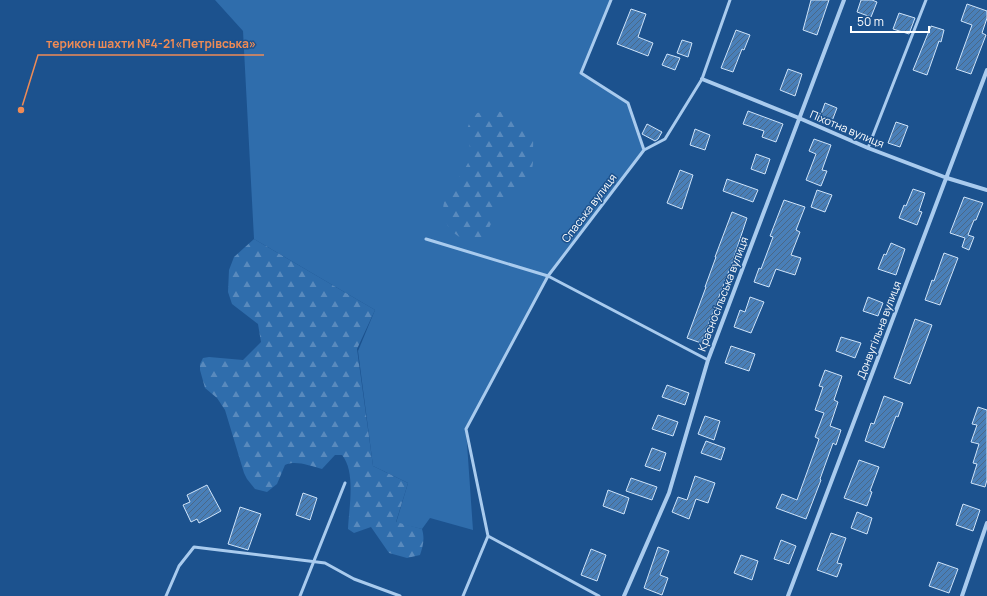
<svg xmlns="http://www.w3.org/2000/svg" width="987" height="596" font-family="Manrope,sans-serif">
	<defs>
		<pattern id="forest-firs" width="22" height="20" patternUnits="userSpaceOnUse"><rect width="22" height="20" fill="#2f6dac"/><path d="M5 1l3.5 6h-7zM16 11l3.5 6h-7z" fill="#598abd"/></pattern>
		<pattern id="building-hatch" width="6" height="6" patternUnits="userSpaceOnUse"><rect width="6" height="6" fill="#497fb8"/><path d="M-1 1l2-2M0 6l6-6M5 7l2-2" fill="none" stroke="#4a6887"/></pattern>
	</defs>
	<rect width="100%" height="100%" fill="#1c528e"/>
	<path fill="#2f6dac" d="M215,0H611L581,73L628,103L644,150L548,276L466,429L473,530L430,518L422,529L396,523L408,483L373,466L358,351L375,310L254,239L243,31Z"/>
	<path fill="url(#forest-firs)" d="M489,111C505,111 523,116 531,131C534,136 533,144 533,150C533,156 534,165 531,171C526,185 514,191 505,201C497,211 491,224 485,236C473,241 466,243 454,233C450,230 448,227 446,221C435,197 460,181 469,161C473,152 469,142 465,134L469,124L477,113Z
		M254,239L375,310L357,349L373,466L408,483L396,522L422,529C425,539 423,546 420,555L407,558L389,553L371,527L354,533L348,529C349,507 356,472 342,455H335L322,469C310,466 296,460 285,465L277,484L267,492L255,489L247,479L244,473L225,410L217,398L205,388L200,370V364L203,358L209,357L243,360L261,342L258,324L232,304L228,292L229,270L234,257Z"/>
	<path fill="url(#building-hatch)" stroke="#cfe4fa" d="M811,0H829L817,35L803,30Z
		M861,0H872L877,2L871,17L857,12Z
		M967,4L987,11V18L982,33L986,35L971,74L956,69L972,25L961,21Z
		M631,9L646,14L638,37L653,43L648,56L617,44Z
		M899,13L915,18L909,34L893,29Z
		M931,26L944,30L941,42L939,41L927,75L913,70Z
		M736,30L750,35L744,50L742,49L733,72L721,68Z
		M682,40L692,43L688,57L677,53Z
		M667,54L680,58L675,70L662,65Z
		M788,69L802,74L795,96L780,90Z
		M825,103L837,108L832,121L820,117Z
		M748,111L783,124L776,142L762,137L764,131L743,124Z
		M896,122L908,126L900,147L888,143Z
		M647,124L662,132L658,139L655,141L642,134Z
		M695,129L710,135L705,150L690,145Z
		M814,139L831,145L822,170L827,171L821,186L806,180L816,154L809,151Z
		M756,154L770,159L765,174L751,169Z
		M680,170L693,175L682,209L667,203Z
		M727,179L758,190L753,202L723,191Z
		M913,189L925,193L919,211L922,212L917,225L899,218L904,205L906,206Z
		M817,190L832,195L825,212L811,207Z
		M964,197L983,203L976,220H974L968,235L974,237L969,250L962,247L965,238L950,233Z
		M784,200L805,207L796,230L800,232L791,255L801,258L795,275L776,269L769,287L754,282L759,268L761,269L773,237L770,236Z
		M732,212L747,218L732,263L701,343L687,338L706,287H705L716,257H715Z
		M891,243L905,249L896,275L878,269L884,254L886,255Z
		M944,253L958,258L940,305L925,300L932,280L934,281Z
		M750,297L764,302L751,333L734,327L740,310L745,312Z
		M868,297L883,303L878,316L863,311Z
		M915,319L932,325L910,384L894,378Z
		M841,337L861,343L855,358L836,351Z
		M731,346L755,354L749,371L725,363Z
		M825,370L842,376L834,400L838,402L830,426L841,430L836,445L833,443L820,479L821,480L806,519L776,508L782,494L797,500L819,439L815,437L824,413L815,410L823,387L819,386Z
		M667,385L689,393L685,405L662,397Z
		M884,396L903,403L898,417L896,416L884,448L865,441L871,423L874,424Z
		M978,407L987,410V480L985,487L971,483L977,464L973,463L979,444L971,442L977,425L972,424Z
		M658,415L678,422L673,436L652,429Z
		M705,416L720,421L714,440L698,434Z
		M706,441L725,448L721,460L701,453Z
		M652,448L666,453L660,471L645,466Z
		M859,460L879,467L870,491L872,492L867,506L844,498Z
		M695,476L715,483L708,503L696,499L689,519L672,512L678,497L687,500Z
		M631,478L657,487L652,500L626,491Z
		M207,485L221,511L199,523L197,519L191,522L183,505L190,502L187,495Z
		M608,490L629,498L624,514L603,506Z
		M303,493L317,498L310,520L296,515Z
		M963,504L980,510L973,531L956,525Z
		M240,507L261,514L248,550L228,544Z
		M857,512L872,518L867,534L851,528Z
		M831,533L846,538L837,563L842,564L837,577L817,570Z
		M781,540L796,546L789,564L774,559Z
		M658,547L669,551L660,575L668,578L662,595L644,588Z
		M591,549L606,555L597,581L581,575Z
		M741,555L758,561L752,580L734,573Z
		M938,562L958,569L949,593L929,586Z"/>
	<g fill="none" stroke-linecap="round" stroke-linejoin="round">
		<path stroke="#a9cbee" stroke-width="3" d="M868,148L926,0
			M644,150L665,139L702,79L730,0
			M426,239L548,276L708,360
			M488,536L599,596
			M166,596L179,566L194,547L325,563L354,579L400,596
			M300,596L345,483
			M463,596L488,536L466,429L548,276L644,150L628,103L581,73L611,0"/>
		<path stroke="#a9cbee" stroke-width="4" d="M702,79L799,118L868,148L947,178L987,190
			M624,596L669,493L708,360L844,0
			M788,596L987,70
			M962,596L987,523"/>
	</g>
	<g text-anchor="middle" stroke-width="3" stroke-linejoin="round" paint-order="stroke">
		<g font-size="11" fill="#fff" stroke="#1c528e">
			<text transform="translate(847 129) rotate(23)" y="4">Піхотна вулиця</text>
			<text transform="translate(589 208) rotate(-53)" y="4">Спаська вулиця</text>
			<text transform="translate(723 294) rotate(-69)" y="4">Красносільська вулиця</text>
			<text transform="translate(879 330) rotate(-69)" y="4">Донвугільна вулиця</text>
		</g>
	</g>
	<path fill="none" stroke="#ef8b55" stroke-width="1.5" d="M21 110L38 55H264"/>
	<circle fill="#ef8b55" stroke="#1c528e" stroke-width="1.5" cx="21" cy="110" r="4"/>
	<g font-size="12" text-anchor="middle" font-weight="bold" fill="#ef8b55" stroke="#1c528e" stroke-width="3" stroke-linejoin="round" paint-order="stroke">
		<text x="151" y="48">терикон шахти №4-21«Петрівська»</text>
	</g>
	<path d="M851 26v6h78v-6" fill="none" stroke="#ffffff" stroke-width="2"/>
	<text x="857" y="26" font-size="12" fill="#ffffff" stroke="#1c528e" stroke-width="3" paint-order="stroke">50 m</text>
</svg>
